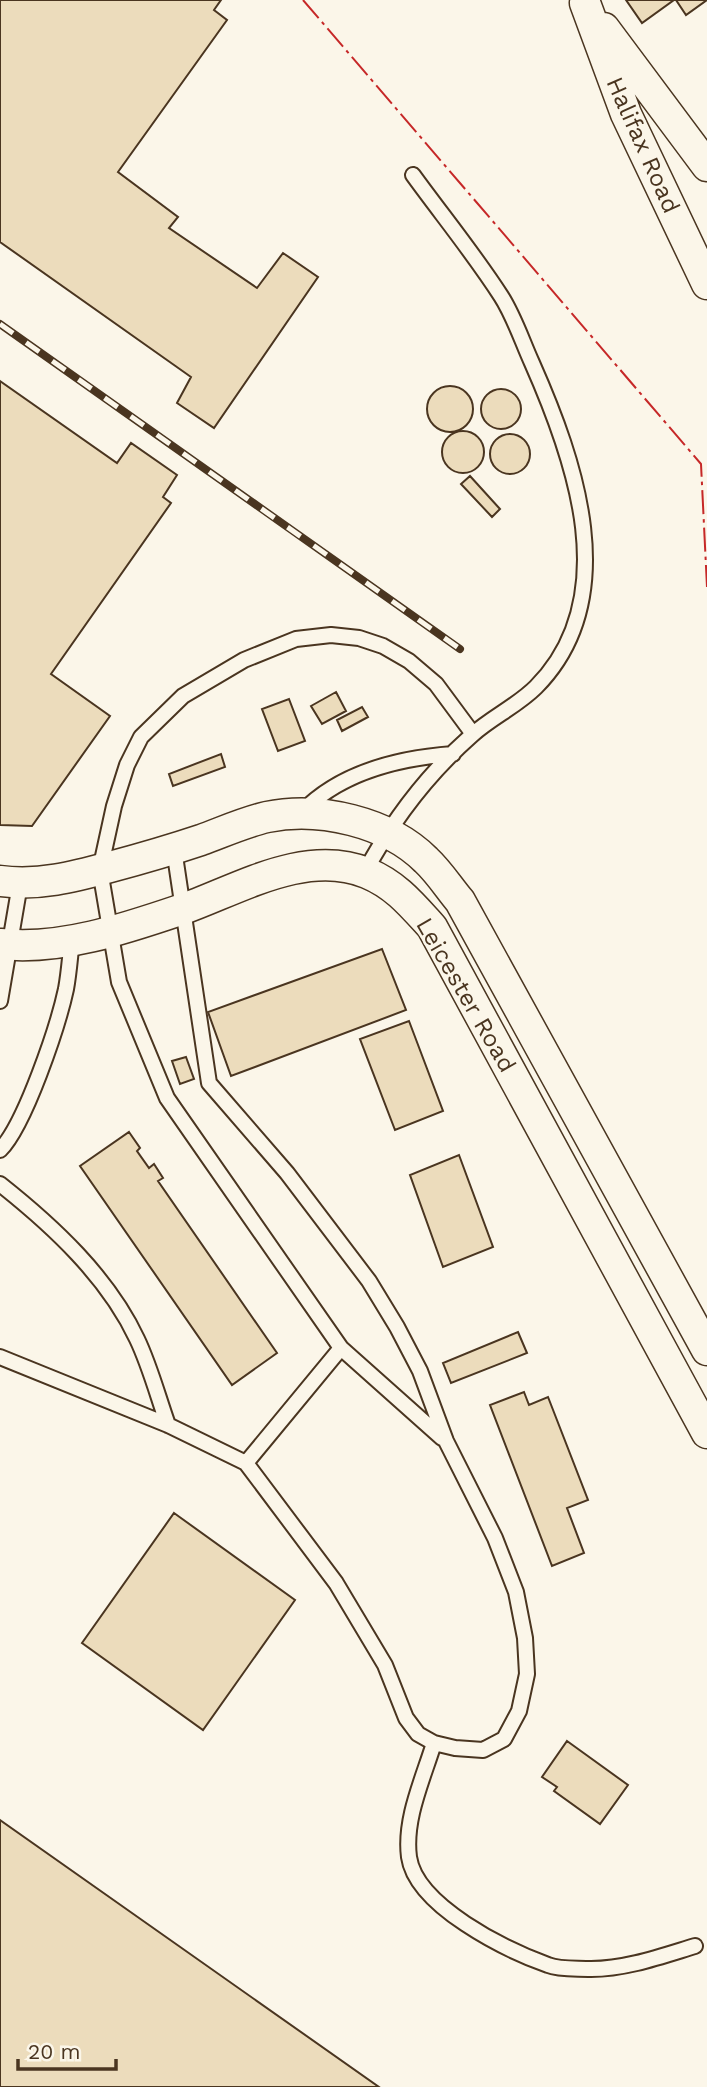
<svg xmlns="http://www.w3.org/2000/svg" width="707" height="2087" font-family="'Work Sans',sans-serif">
	<rect width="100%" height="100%" fill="#fbf6e9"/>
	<path fill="#ecdcbc" stroke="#4a3520" stroke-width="2" d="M0,0H221L214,10L227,20L118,172L178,217L169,228L257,288L283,253L318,277L214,428L177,403L191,377L0,242Z
		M626,0H674L642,23Z
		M676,0H707L686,15Z
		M0,381L117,463L131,443L177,475L163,497L171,503L51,674L110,716L32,826L0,825Z
		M427 409a23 23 0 1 1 46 0a23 23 0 1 1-46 0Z
		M481 409a20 20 0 1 1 40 0a20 20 0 1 1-40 0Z
		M442 452a21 21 0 1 1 42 0a21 21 0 1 1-42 0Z
		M490 454a20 20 0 1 1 40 0a20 20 0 1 1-40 0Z
		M470,476L500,509L492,517L461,484Z
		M336,692L346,711L322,724L311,706Z
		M289,699L305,741L278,751L262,709Z
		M362,707L368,717L342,731L337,720Z
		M221,754L225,767L173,786L169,774Z
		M382,949L406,1010L231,1076L208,1012Z
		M409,1021L443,1111L395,1130L360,1039Z
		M186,1057L194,1079L180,1084L172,1061Z
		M129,1132L140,1148L137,1151L149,1168L154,1164L163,1178L158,1181L277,1353L232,1385L80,1166Z
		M459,1155L493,1247L443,1267L410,1175Z
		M518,1332L527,1353L451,1383L443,1363Z
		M524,1392L529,1405L548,1397L588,1500L567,1508L584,1553L552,1566L490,1405Z
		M174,1513L295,1600L203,1730L82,1643Z
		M567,1741L628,1785L600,1824L554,1791L557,1787L542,1777Z
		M0,1820L379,2087H0Z"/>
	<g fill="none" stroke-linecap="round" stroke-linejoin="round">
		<g stroke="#4a3520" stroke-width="18">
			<path id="lane" d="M301,813C339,773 399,758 453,754
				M365,872C392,821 429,773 472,735C492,717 517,706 536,687C624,598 575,460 532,363C522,341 514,316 501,296C474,254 442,215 413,175
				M0,1001L20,884
				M0,1150C25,1125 58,1026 66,989C69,973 70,956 72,940
				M0,1184C53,1226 108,1277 137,1339C150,1366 158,1397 168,1425
				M0,1357L168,1425L246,1463L336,1583L385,1665L406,1718L418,1734L434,1743L455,1748L483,1750L504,1739L519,1711L527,1674L525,1638L516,1592L495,1538L446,1441L420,1371L397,1327L369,1281L287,1173L209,1083L174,849
				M442,1438L341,1348L167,1098L119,982L100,870L114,806L127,765L141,737L183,696L244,660L296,639L331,635L359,638L383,646L409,661L436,684L473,734
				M246,1463L341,1348
				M434,1743C423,1779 404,1819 409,1857C416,1906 506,1950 548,1965C560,1970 578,1968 591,1969C626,1969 662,1956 695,1946"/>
		</g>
		<g stroke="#4a3520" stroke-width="33">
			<path id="street" d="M585,3L626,114L707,284
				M604,28L707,166
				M0,881C39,886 73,877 110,867C140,859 171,850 201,840C223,832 245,822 267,817C319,806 388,822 426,860C439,872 449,888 460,901L707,1350
				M0,944C60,951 127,928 183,909C239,889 306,848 367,873C396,885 412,905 432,927L707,1433"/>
		</g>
		<use href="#lane" stroke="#fbf6e9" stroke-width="14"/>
		<use href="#street" stroke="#fbf6e9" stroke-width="30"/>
		<g stroke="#4a3520" stroke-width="8">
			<path id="rail" d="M0,324L460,649"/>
		</g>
		<use href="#rail" stroke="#fbf6e9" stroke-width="5" stroke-dasharray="16" stroke-linecap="butt"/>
		<path stroke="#c62828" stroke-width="2" stroke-dasharray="24 5 3.5 5" stroke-linecap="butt" d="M303,0L701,464L707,587"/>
	</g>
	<g text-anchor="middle" stroke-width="5" stroke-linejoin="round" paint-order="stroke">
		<g font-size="24" fill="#4a3520" stroke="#fbf6e9">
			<text transform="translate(643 145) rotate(66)" y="8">Halifax Road</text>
			<text transform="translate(466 995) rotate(60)" y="8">Leicester Road</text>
		</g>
	</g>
	<path d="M18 2059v10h98v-10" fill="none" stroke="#4a3520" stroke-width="3.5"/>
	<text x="28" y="2059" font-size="21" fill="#4a3520" stroke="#fbf6e9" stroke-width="5" paint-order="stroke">20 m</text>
</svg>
